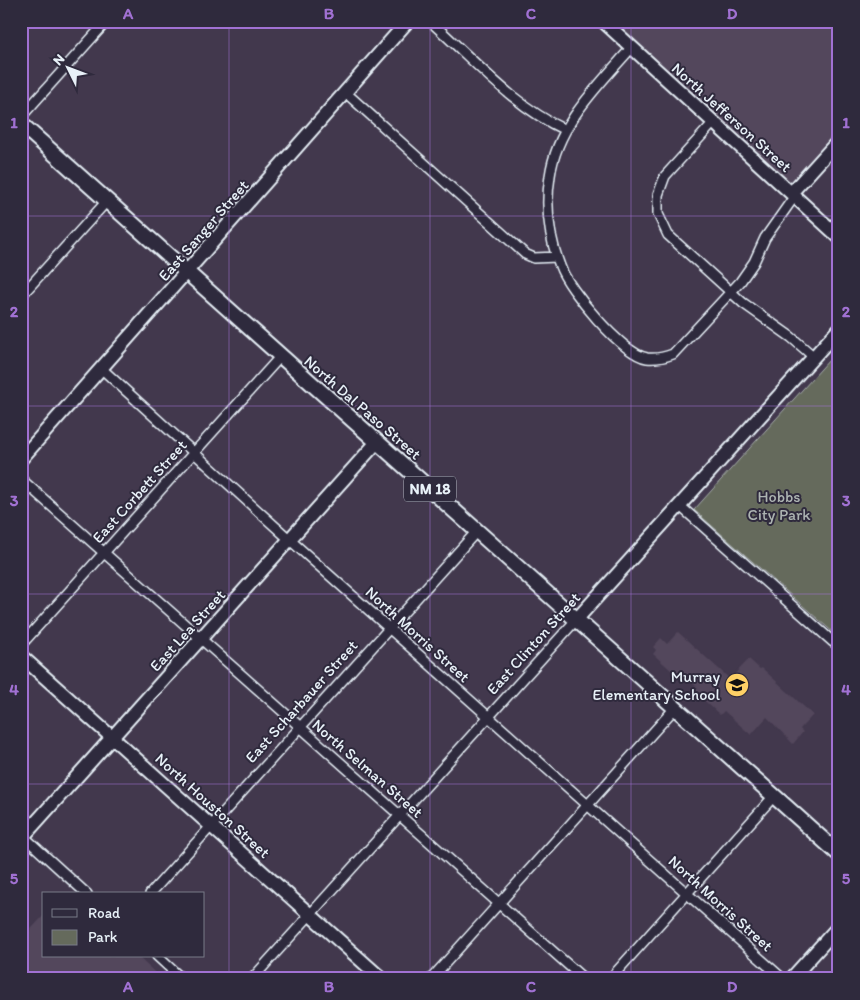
<svg xmlns="http://www.w3.org/2000/svg" width="860" height="1000" font-family="Itim,sans-serif">
	<rect width="100%" height="100%" fill="#42384d"/>
	<filter id="ink" filterUnits="userSpaceOnUse"><feTurbulence type="fractalNoise" baseFrequency=".02" numOctaves="2"/><feDisplacementMap in="SourceGraphic" scale="10" xChannelSelector="R" yChannelSelector="G"/><feConvolveMatrix kernelMatrix="1 2 1 2 8 2 1 2 1" color-interpolation-filters="sRGB"/></filter>
	<g filter="url(#ink)">
		<path fill="#52465b" d="M602,21H839V140L792,192Z
			M678,632L730,679L749,659L760,669L762,668L813,715L800,729L803,732L793,744L767,717L751,735L724,711L720,715L695,692L698,688L687,678L683,681L653,654L656,650L653,647L661,638L667,644Z
			M44,915V956H137L162,979H21V940Z"/>
		<path fill="#656a5c" stroke="#a6aeaa" d="M839,349V633L836,635L694,510Z"/>
		<g fill="none" stroke-linecap="round" stroke-linejoin="round">
			<g stroke="#e8f1f8" stroke-width="12">
				<path id="street" d="M430,21C473,59 513,106 565,130
					M632,47C599,85 557,124 550,176C545,207 549,237 560,266C568,289 622,354 647,358C656,359 665,357 673,354L740,282L754,262L765,238L794,197
					M345,92L525,254L534,258L557,257
					M21,117L107,21
					M714,122L665,176L658,195V214L668,235L743,303L791,337L814,357
					M21,296L107,201
					M102,369L290,540L783,979
					M21,479L584,979
					M679,505L833,642L839,636
					M21,645L280,357
					M21,834L87,894
					M150,894L477,531
					M157,956L182,979
					M252,979L576,620
					M431,979L675,708
					M610,979L774,796"/>
			</g>
			<g stroke="#e8f1f8" stroke-width="16">
				<path id="secondary" d="M603,21L839,237
					M792,192L839,140
					M21,459L408,21
					M576,620L839,329
					M21,656L382,979
					M21,839L377,442
					M791,979L839,926"/>
			</g>
			<g stroke="#e8f1f8" stroke-width="18">
				<path id="primary" d="M21,124L839,854"/>
			</g>
			<use href="#street" stroke="#2f2a3d" stroke-width="9"/>
			<use href="#secondary" stroke="#2f2a3d" stroke-width="12"/>
			<use href="#primary" stroke="#2f2a3d" stroke-width="14"/>
		</g>
	</g>
	<path fill="none" stroke="#a171d3" stroke-width="1" stroke-opacity="0.55" d="M229,21V979M430,21V979M631,21V979M21,216H839M21,406H839M21,594H839M21,784H839"/>
	<defs>
		<g id="school-disc" transform="scale(1.25)"><circle r="9.5" fill="#ffd166" stroke="#2f2a3d"/><path d="M0-5L7-2L0 1L-7-2ZM-4 1L0 2.5L4 1V4Q0 6-4 4Z" fill="#111"/></g>
	</defs>
	<g fill-rule="evenodd">
		<use href="#school-disc" x="737" y="685"/>
	</g>
	<g text-anchor="middle" stroke-width="4" stroke-linejoin="round" paint-order="stroke">
		<rect fill="#2f2a3d" stroke="#b0b5c0" stroke-width="1" x="404" y="476.5" width="52" height="25" rx="4"/>
		<g font-size="15" font-weight="bold" fill="#e8f1f8">
			<text x="430" y="494">NM 18</text>
		</g>
		<g font-size="16" fill="#e8f1f8" stroke="#2f2a3d">
			<text transform="translate(732 117) rotate(42)" y="6">North Jefferson Street</text>
			<text transform="translate(203 230) rotate(-49)" y="6">East Sanger Street</text>
			<text transform="translate(363 407) rotate(41)" y="6">North Dal Paso Street</text>
			<text transform="translate(139 491) rotate(-48)" y="6">East Corbett Street</text>
			<text transform="translate(187 630) rotate(-48)" y="6">East Lea Street</text>
			<text transform="translate(418 634) rotate(42)" y="6">North Morris Street</text>
			<text transform="translate(533 643) rotate(-48)" y="6">East Clinton Street</text>
			<text transform="translate(301 701) rotate(-48)" y="6">East Scharbauer Street</text>
			<text transform="translate(368 768) rotate(41)" y="6">North Selman Street</text>
			<text transform="translate(213 805) rotate(42)" y="6">North Houston Street</text>
			<text transform="translate(721 903) rotate(42)" y="6">North Morris Street</text>
		</g>
		<g font-size="16" fill="#adb4b2" stroke="#2f2a3d">
			<text x="779" y="502">Hobbs<tspan x="779" dy="18">City Park</tspan></text>
		</g>
		<g font-size="16" fill="#e8f1f8" stroke="#2f2a3d" text-anchor="end">
			<text x="720" y="682">Murray<tspan x="720" dy="18">Elementary School</tspan></text>
		</g>
	</g>
	<rect width="860" height="1000" fill="none" stroke="#2f2a3d" stroke-width="55"/>
	<rect x="42" y="892" width="162" height="65" fill="#2f2a3d" stroke="#797a88"/>
	<rect x="52" y="909" width="25" height="8" fill="#2f2a3d" stroke="#797a88"/>
	<text x="88" y="918" font-size="15" fill="#e8f1f8">Road</text>
	<rect x="52" y="930" width="25" height="15" fill="#656a5c" stroke="#797a88"/>
	<text x="88" y="942" font-size="15" fill="#e8f1f8">Park</text>
	<g transform="translate(68 68) rotate(312)" stroke="#2f2a3d" stroke-width="4" paint-order="stroke">
	<path d="M0-4L9 19L0 12L-9 19Z" fill="#e8f1f8"/>
	<text y="-8" font-size="14" font-weight="bold" text-anchor="middle" fill="#e8f1f8">N</text>
	</g>
	<rect x="28" y="28" width="804" height="944" fill="none" stroke="#a171d3" stroke-width="2"/>
	<g font-size="16" text-anchor="middle" font-weight="bold" fill="#a171d3">
		<text x="128" y="19">A</text>
		<text x="329" y="19">B</text>
		<text x="531" y="19">C</text>
		<text x="732" y="19">D</text>
		<text x="14" y="128">1</text>
		<text x="846" y="128">1</text>
		<text x="14" y="317">2</text>
		<text x="846" y="317">2</text>
		<text x="14" y="506">3</text>
		<text x="846" y="506">3</text>
		<text x="14" y="695">4</text>
		<text x="846" y="695">4</text>
		<text x="14" y="884">5</text>
		<text x="846" y="884">5</text>
		<text x="128" y="992">A</text>
		<text x="329" y="992">B</text>
		<text x="531" y="992">C</text>
		<text x="732" y="992">D</text>
	</g>
</svg>
